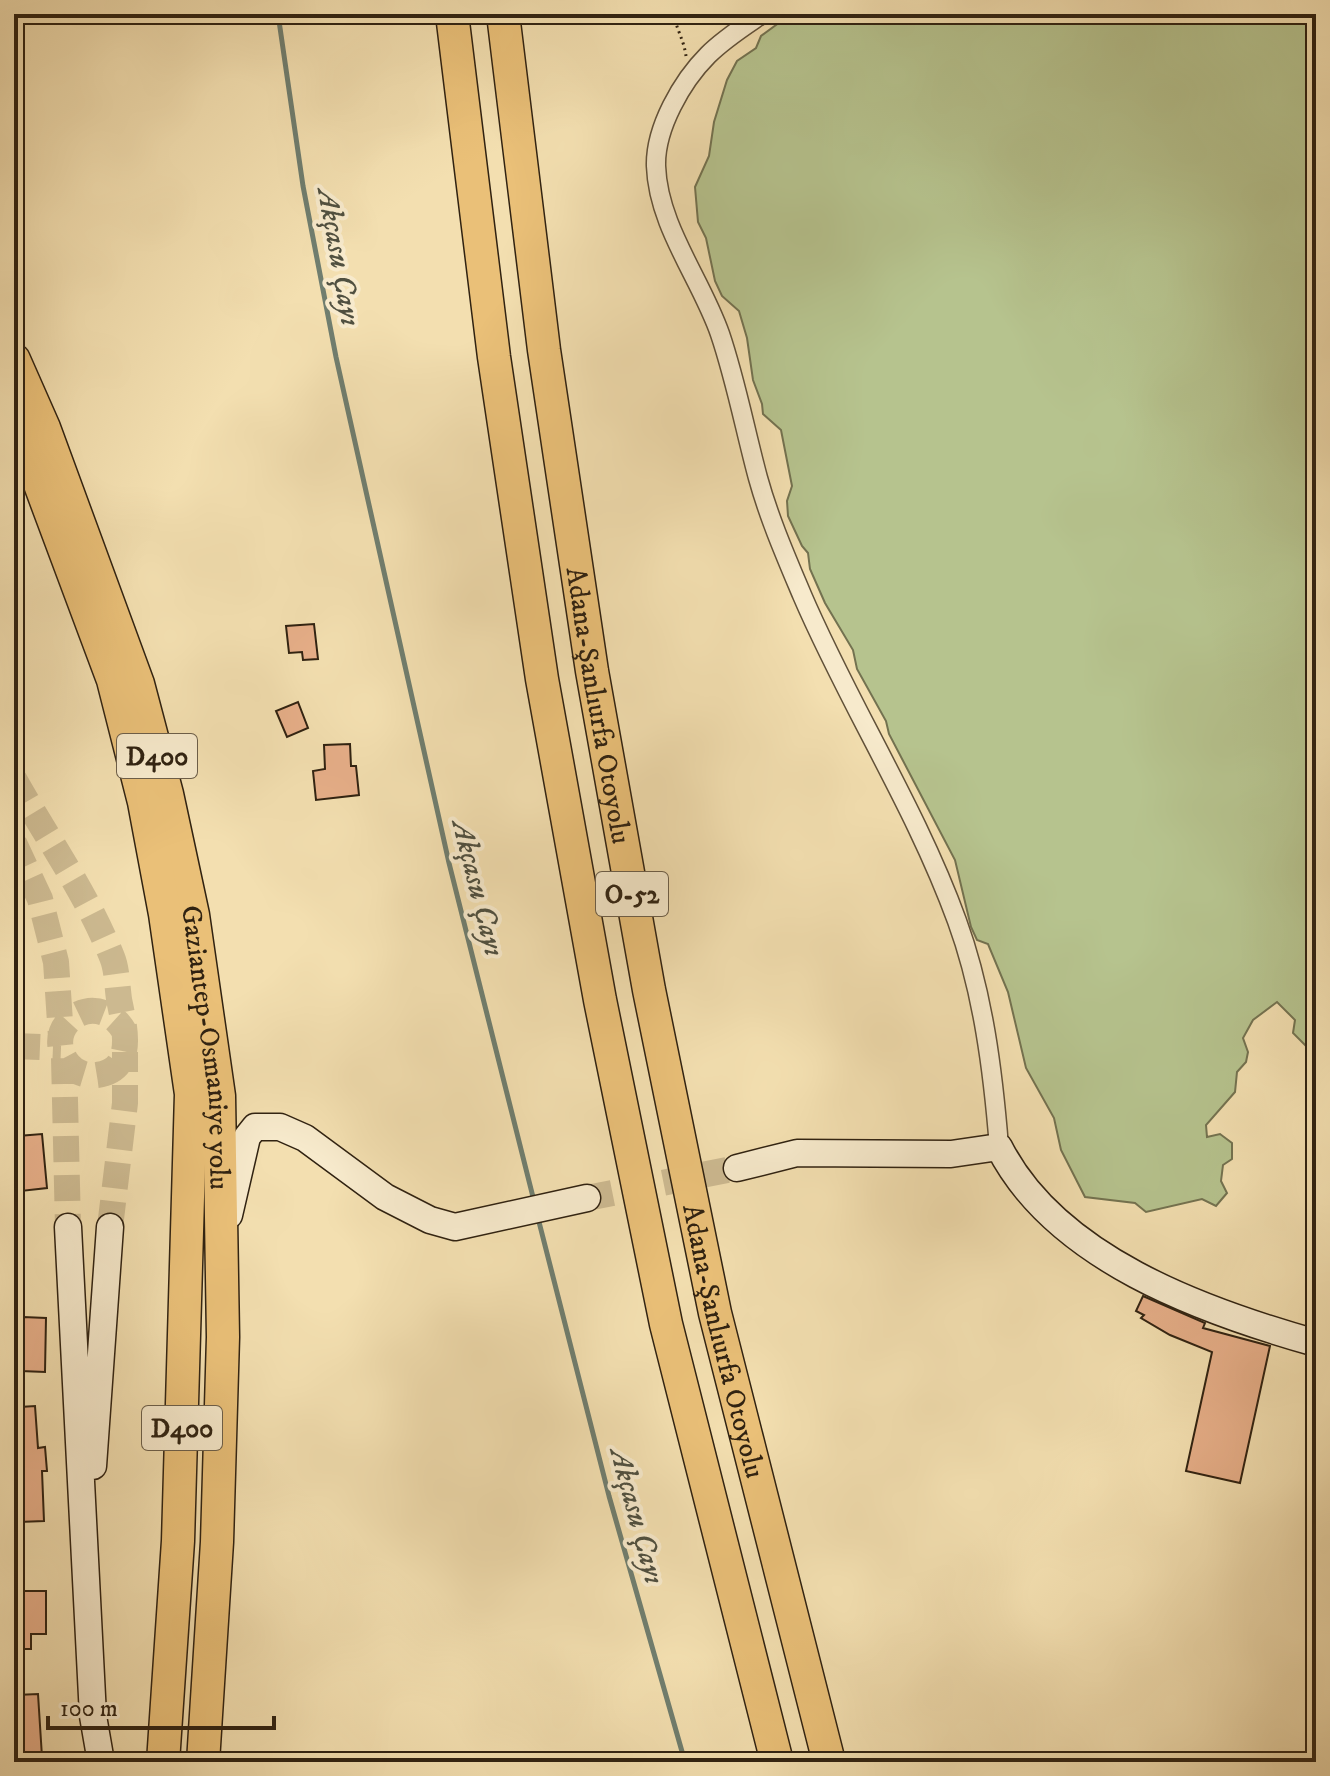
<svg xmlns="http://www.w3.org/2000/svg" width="1330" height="1776" font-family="'IM FELL DW Pica',serif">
	<rect width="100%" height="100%" fill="#f3dfb0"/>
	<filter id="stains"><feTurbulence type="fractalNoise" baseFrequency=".0025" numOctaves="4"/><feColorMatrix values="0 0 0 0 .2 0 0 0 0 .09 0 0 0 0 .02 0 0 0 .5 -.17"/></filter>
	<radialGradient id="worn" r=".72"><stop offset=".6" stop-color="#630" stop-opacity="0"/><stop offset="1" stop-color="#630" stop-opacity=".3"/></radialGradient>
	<path fill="#b6c38e" stroke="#737250" stroke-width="2" d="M791,14H1316V1056L1293,1033L1295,1020L1277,1002L1253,1020L1243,1038L1248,1052L1246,1062L1237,1072L1235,1092L1206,1125L1207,1137L1220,1134L1232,1143V1159L1223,1165L1221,1181L1227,1193L1216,1206L1202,1199L1146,1212L1135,1203L1085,1197L1061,1150L1054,1118L1026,1068L1008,992L988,944L977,940L971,927L955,860L889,734L886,721L857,669L853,650L825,603L810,569L808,553L802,546L788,516L787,501L792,486L781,430L763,414L762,404L753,380L747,338L739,311L722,296L715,281L706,238L698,222L695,187L709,156L714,122L727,80L737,61L756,48L761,36Z"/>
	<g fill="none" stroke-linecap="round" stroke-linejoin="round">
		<path stroke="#707e6f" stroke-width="5" d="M278,14L303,186L336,357L449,863L534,1201
			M538,1218L609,1496L685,1762"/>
	</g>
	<path fill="#e7af89" stroke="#302211" stroke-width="2" d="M314,624L318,659L303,660L302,652L289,653L286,626Z
		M298,702L308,728L287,737L276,711Z
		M350,744L351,766H356L359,795L316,800L313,771L325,769L324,745Z
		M42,1134L47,1188L21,1191L18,1136Z
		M1143,1296L1205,1323L1203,1328L1270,1346L1240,1483L1186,1471L1212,1352L1170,1335L1141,1318L1144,1315L1136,1311Z
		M23,1317L46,1318L45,1372L21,1371Z
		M35,1406L38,1448L45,1447L47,1471H42L44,1521L19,1522L18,1493H23L20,1407Z
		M14,1591H46V1634H31V1649H18V1634H14Z
		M38,1694L42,1757L19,1759L16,1695Z"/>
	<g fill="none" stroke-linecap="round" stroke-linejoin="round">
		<path stroke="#ccb990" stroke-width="26" stroke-dasharray="26 13" stroke-linecap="butt" d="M14,779C47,838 87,894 112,957C117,969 117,985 119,999C124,1026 137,1070 97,1075C85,1077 73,1071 66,1061C42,1023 98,987 124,1031
			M14,843L40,899L56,962L61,1037
			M14,1046L61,1048
			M64,1058L68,1227
			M587,1198L737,1168
			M110,1227L125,1103V1052"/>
		<g stroke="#615139" stroke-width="21">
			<path id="street" d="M762,14C743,27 724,39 708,55C682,81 655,128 656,166C658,226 701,279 720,334C736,381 745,430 758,478C769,518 786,557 802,595C849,705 916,808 957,921C983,992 993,1071 999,1147"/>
		</g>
		<g stroke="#302211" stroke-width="29">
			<path id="secondary" d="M737,1168L797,1153L951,1154L999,1147C1055,1258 1202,1311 1316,1343
				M229,1215L247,1137L255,1127H280L305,1138L385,1197L430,1220L455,1227L587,1198
				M68,1227L93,1716L101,1762
				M93,1466L110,1227"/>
		</g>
		<g stroke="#302211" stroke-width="35">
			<g id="highway">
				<path d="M452,14L494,357L542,679L600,1000L666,1324L777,1762"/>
				<path id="s1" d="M503,14L544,350L592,671L649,990L715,1313L829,1762"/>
				<path id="s2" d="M14,360L44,428L138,684L167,794L193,915L219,1096L223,1337L217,1542L203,1762"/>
				<path d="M14,422L35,471L113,680L144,802L165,914L191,1094L178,1541L163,1762"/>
			</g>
		</g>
		<path stroke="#302211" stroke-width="3" stroke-dasharray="2 4" stroke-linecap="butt" d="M674,14C676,29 684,40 686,56"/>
		<use href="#street" stroke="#f7eacc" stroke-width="18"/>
		<use href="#secondary" stroke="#f7eacc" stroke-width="26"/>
		<use href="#highway" stroke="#eac078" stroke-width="32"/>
	</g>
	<g text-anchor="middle" stroke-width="8" stroke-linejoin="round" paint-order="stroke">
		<g fill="#f7eacc" stroke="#6c5e49" stroke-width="2">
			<rect x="117" y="734" width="80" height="44" rx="6"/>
			<rect x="596" y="872" width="72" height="44" rx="6"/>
			<rect x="142" y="1406" width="80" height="44" rx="6"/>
		</g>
		<g font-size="26" font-weight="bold" fill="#302211">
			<text x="157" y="765">D400</text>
			<text x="632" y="903">O-52</text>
			<text x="182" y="1437">D400</text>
		</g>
		<g font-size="28" fill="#302211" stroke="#f7eacc">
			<text dy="10" stroke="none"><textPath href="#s1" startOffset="698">Adana-Şanlıurfa Otoyolu</textPath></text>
			<text dy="10" stroke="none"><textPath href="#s2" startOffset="718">Gaziantep-Osmaniye yolu</textPath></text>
			<text dy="10" stroke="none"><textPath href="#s1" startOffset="1346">Adana-Şanlıurfa Otoyolu</textPath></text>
		</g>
		<g font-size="30" font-style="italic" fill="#505040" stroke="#f7eacc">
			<text transform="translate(340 257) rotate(80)" y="10">Akçasu Çayı</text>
			<text transform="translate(479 888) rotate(76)" y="10">Akçasu Çayı</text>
			<text transform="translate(638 1516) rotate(75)" y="10">Akçasu Çayı</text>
		</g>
	</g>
	<rect width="1330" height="1776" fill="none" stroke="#f3dfb0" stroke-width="48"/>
	<rect x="16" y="16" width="1298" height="1744" fill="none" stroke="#302211" stroke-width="4"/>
	<rect x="24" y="24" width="1282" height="1728" fill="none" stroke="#302211" stroke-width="2"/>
	<path d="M48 1716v12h226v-12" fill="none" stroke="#302211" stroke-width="4"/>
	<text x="60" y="1716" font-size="24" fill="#302211" stroke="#f7eacc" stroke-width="6" paint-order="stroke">100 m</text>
	<rect width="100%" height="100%" filter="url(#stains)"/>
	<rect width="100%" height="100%" fill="url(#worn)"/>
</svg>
